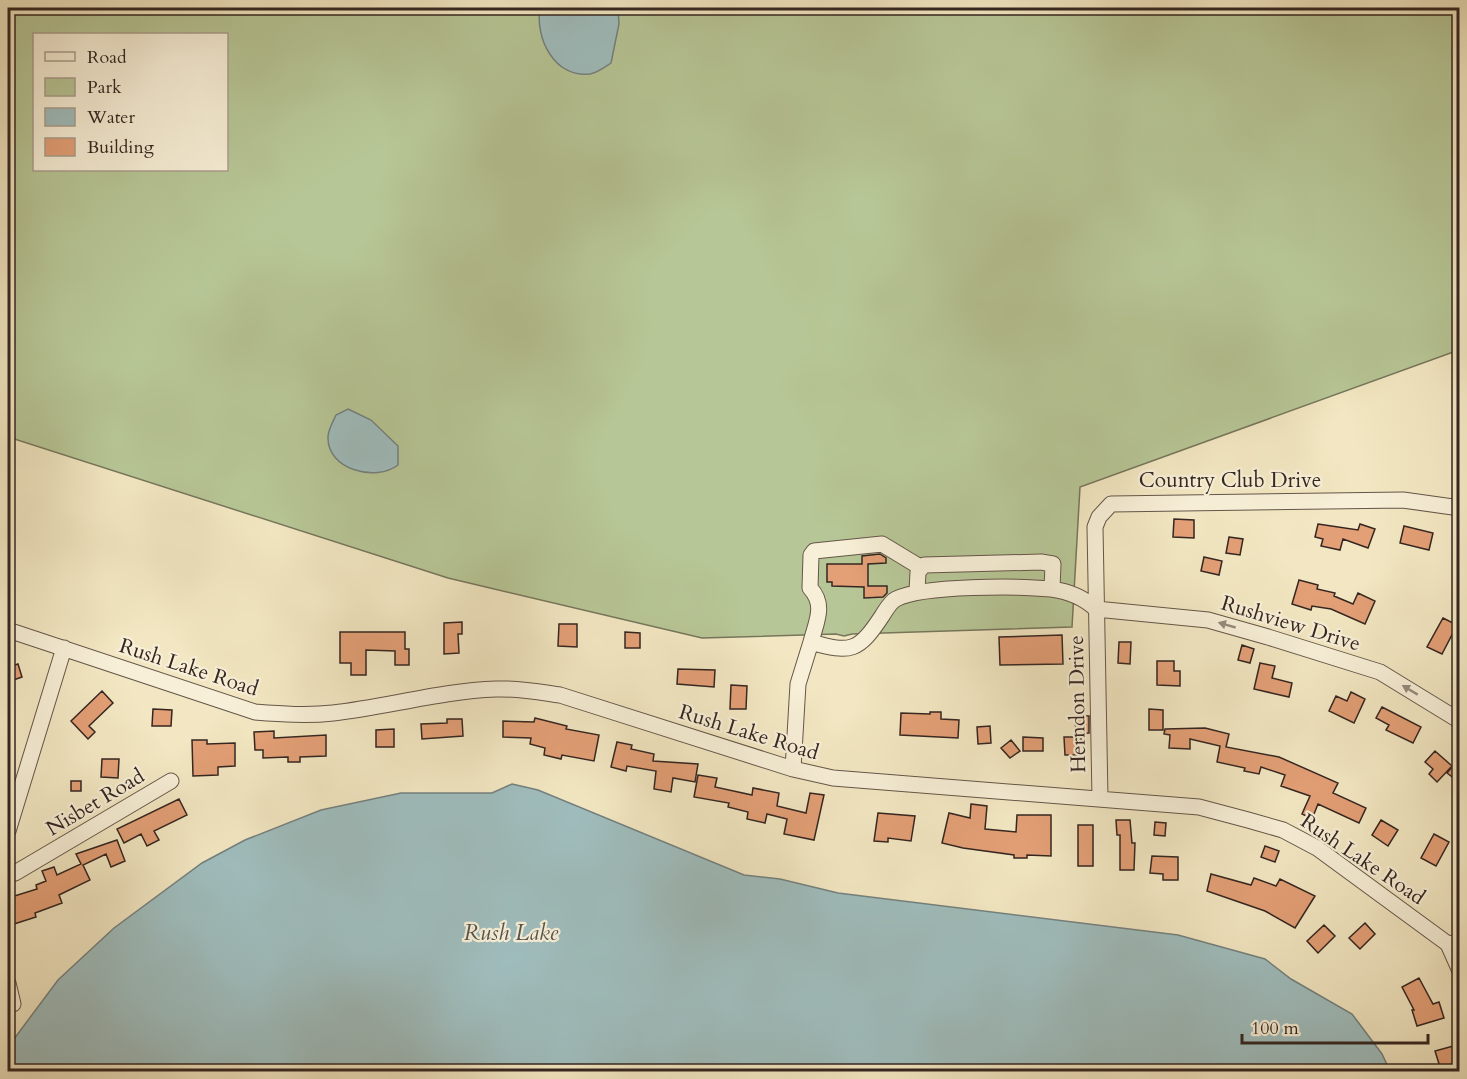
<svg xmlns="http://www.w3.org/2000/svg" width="1467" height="1079" font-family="Cardo,serif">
	<rect width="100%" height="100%" fill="#f2e7c2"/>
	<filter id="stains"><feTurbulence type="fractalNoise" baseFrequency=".00333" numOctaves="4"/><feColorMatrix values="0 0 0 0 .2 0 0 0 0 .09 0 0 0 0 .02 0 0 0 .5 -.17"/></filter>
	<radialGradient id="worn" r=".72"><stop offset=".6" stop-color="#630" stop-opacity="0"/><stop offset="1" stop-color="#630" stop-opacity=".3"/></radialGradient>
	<path fill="#b7c696" stroke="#76765c" stroke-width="1.5" fill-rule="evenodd" d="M8,8H1459V350L1080,487L1072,627L852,634L844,636L836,634L702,638L448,578L8,437ZM34,34H226V170H34Z"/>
	<path fill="#9fbdbd" stroke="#74817f" stroke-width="1.5" d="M540,8H618L619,24L611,63C605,67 597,73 590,74C554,78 535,38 540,8Z
		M348,409L371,420L398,446V465C376,482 327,470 328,437C328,430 333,422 336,415Z
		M512,784L538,790L744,875L780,879L838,893L1178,935L1265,959L1291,979L1352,1014L1382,1054L1390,1071H8V1047L58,980L114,928L202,863L245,840L321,810L401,793H492Z"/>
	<path fill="#e39f76" stroke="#342621" stroke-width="1.5" d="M1174,519L1194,520V538L1173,537Z
		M1318,524L1358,530L1360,524L1375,529L1368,548L1343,539L1340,550L1321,546L1323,539L1315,537Z
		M1404,526L1433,533L1429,550L1400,543Z
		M1229,537L1243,539L1240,555L1226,553Z
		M880,554L886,558V563L868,564V586H887V593L883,597L864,598V587L832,586V582H827V564H862V556Z
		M1204,557L1222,561L1219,575L1201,571Z
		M1299,580L1318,585L1317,589L1335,593L1334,596L1353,604L1358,593L1375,601L1365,624L1331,609L1312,606L1311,610L1292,604Z
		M1443,618L1457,625L1442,654L1427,647Z
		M462,622V634H458L459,653L444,654V623Z
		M559,624H577V647L558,646Z
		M340,632H405V649H409V665H395V651L366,650V675H351V663H340Z
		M625,632L640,633V648H625Z
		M1062,635L1063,664L1000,665L999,637Z
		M1119,642H1131L1130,664L1118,663Z
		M1242,645L1254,649L1250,663L1238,660Z
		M1157,661H1174V671H1180V686L1157,685Z
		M1260,663L1275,666L1272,678L1292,683L1289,697L1254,689Z
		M18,664L22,677L8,682V667Z
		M678,669L715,670L714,687L677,684Z
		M731,685L747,686L746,709H730Z
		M102,691L113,703L89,726L95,732L88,739L71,721Z
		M1351,692L1365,699L1354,723L1329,711L1336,696L1347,701Z
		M1382,707L1421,727L1413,743L1386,730L1389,725L1376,718Z
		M153,709L172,710L171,726H152Z
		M1149,709L1163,710V730H1149Z
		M930,712H941V719L959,720L958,738L900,735L901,713L930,714Z
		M1075,716H1089V733L1076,734Z
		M535,718L567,726L566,729L599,735L594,761L562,755L561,759L544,755L545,748L530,744L531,738L503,737V721L534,722Z
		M447,719H462L463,736L422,739L421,724L447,723Z
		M990,726L991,743L978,744L977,727Z
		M1205,728L1229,734L1226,747L1279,757L1338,783L1333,793L1366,808L1359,823L1318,804L1312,819L1302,814L1310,796L1281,786L1285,775L1261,767L1259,774L1244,771L1245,768L1217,762L1220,746L1190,739V749L1169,748L1170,735L1164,734L1165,729Z
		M394,729V747H376V730Z
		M274,731V738L326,735V756L300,757V762H288V757L263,758V750H255L254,732Z
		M1023,737L1043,738V751H1023Z
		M1064,737H1081V755H1065Z
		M192,740H207V744L235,743V766L218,767V775L193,776Z
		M1011,740L1020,751L1010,758L1001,748Z
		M617,742L632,745L631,749L654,754L653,761L698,764L695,782L673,778L671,792L654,789L656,771L627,766L626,771L611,767Z
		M1435,751L1452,766L1437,782L1429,774L1433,769L1425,762Z
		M1460,758V783L1447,773Z
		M102,759H119L118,778L101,777Z
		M698,775L717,778L715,787L752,795L753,788L779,793L777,806L806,813L810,793L824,795L814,840L784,834L787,819L767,814L765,823L747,819L748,812L728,807L729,803L694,797Z
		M71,781H81V791H71Z
		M179,799L187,815L154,831L159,840L147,846L141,834L124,843L117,829Z
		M971,804L987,806L985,829L1016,832L1017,815H1051V856L1027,855V858H1014V855L963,848L942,843L949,813L970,818Z
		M878,813L915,816L911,841L888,838V842L874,841Z
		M1116,820H1130L1132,843H1135L1134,870H1120V835H1117Z
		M1381,820L1398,830L1388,846L1372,835Z
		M1155,822L1166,823L1165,836L1154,835Z
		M1078,825H1093V866H1078Z
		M1434,834L1449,842L1436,866L1421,858Z
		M117,840L125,861L111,867L106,854L83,865L90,880L59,895L62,903L35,913L36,917L14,924L8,898L37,889L36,885L46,881L42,871L54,867L57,875L81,864L76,854Z
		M1265,846L1279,851L1275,862L1261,857Z
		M1152,856L1178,857V880H1163V874L1150,873Z
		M1211,874L1251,885L1254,878L1276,886L1280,879L1315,896L1295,928L1265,911L1207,891Z
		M1365,923L1375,934L1360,949L1349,938Z
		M1324,925L1335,936L1318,953L1307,941Z
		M1419,978L1433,1004L1439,1002L1444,1018L1417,1026L1412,1010H1414L1402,987Z
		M1457,1045L1460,1062L1440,1067L1435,1051Z"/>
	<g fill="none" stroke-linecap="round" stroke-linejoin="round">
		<g stroke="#645649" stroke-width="17">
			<path id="minor" d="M917,591L918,572L924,565L1041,562L1053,564L1052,589
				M1096,609L1208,620L1268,637L1380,672L1460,721
				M8,630L255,712C281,714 307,716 333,713C387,707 441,691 496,689C518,688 539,692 560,695L793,769L833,778L1199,807L1248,820L1283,830L1317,848L1448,944L1460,942
				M811,642C816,622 826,605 810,588L811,555L814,551L882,544L920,567
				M793,769L798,684L811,642C851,654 859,651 882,616C886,610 890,602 896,599C923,585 1019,586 1051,589C1067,591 1084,598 1096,609
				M1100,798L1095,527L1099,517L1111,504L1403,500L1460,508
				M8,831L64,648
				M8,874L15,873L171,781
				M1448,944L1460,971
				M8,983L13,1004"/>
		</g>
		<use href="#minor" stroke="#f7efd7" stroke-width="15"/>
	</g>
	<defs><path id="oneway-solid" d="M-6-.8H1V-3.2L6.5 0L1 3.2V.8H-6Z" transform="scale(1.5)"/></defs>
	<g fill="#968a7c">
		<use href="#oneway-solid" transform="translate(1227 625) rotate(-164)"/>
		<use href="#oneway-solid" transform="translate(1410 690) rotate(-149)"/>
	</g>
	<g text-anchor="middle" stroke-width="4.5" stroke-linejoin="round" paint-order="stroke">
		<g font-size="21" fill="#342621" stroke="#f7efd7">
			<text x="1230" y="487">Country Club Drive</text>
			<text transform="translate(1291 623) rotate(17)" y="7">Rushview Drive</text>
			<text transform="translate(189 667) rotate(18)" y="7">Rush Lake Road</text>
			<text transform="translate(1077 704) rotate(-91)" y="7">Herndon Drive</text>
			<text transform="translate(749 732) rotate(17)" y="7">Rush Lake Road</text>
			<text transform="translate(95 802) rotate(-31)" y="7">Nisbet Road</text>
			<text transform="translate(1363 859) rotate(34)" y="7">Rush Lake Road</text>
		</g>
		<g font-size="22" font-style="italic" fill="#545350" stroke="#f7efd7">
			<text x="511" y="940">Rush Lake</text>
		</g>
	</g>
	<rect width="1467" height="1079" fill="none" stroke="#f2e7c2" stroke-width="30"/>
	<rect x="9" y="9" width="1449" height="1061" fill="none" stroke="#342621" stroke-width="3"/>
	<rect x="15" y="15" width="1437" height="1049" fill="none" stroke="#342621" stroke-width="1.5"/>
	<rect x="33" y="33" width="195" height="138" fill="#f7efd7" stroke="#a99f8e" stroke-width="1.5"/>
	<rect x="45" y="52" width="30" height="9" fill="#f7efd7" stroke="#a99f8e" stroke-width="1.5"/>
	<text x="87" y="63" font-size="18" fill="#342621">Road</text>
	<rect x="45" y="78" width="30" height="18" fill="#b7c696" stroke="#a99f8e" stroke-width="1.5"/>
	<text x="87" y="93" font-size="18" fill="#342621">Park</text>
	<rect x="45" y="108" width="30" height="18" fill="#9fbdbd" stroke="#a99f8e" stroke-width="1.5"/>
	<text x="87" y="123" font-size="18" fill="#342621">Water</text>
	<rect x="45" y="138" width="30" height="18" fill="#e39f76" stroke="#a99f8e" stroke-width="1.5"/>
	<text x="87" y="153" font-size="18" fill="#342621">Building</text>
	<path d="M1242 1034v9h186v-9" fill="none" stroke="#342621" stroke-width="3"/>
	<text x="1251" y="1034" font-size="18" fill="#342621" stroke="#f7efd7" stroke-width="4.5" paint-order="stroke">100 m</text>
	<rect width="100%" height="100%" filter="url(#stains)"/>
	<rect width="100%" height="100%" fill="url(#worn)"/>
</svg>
